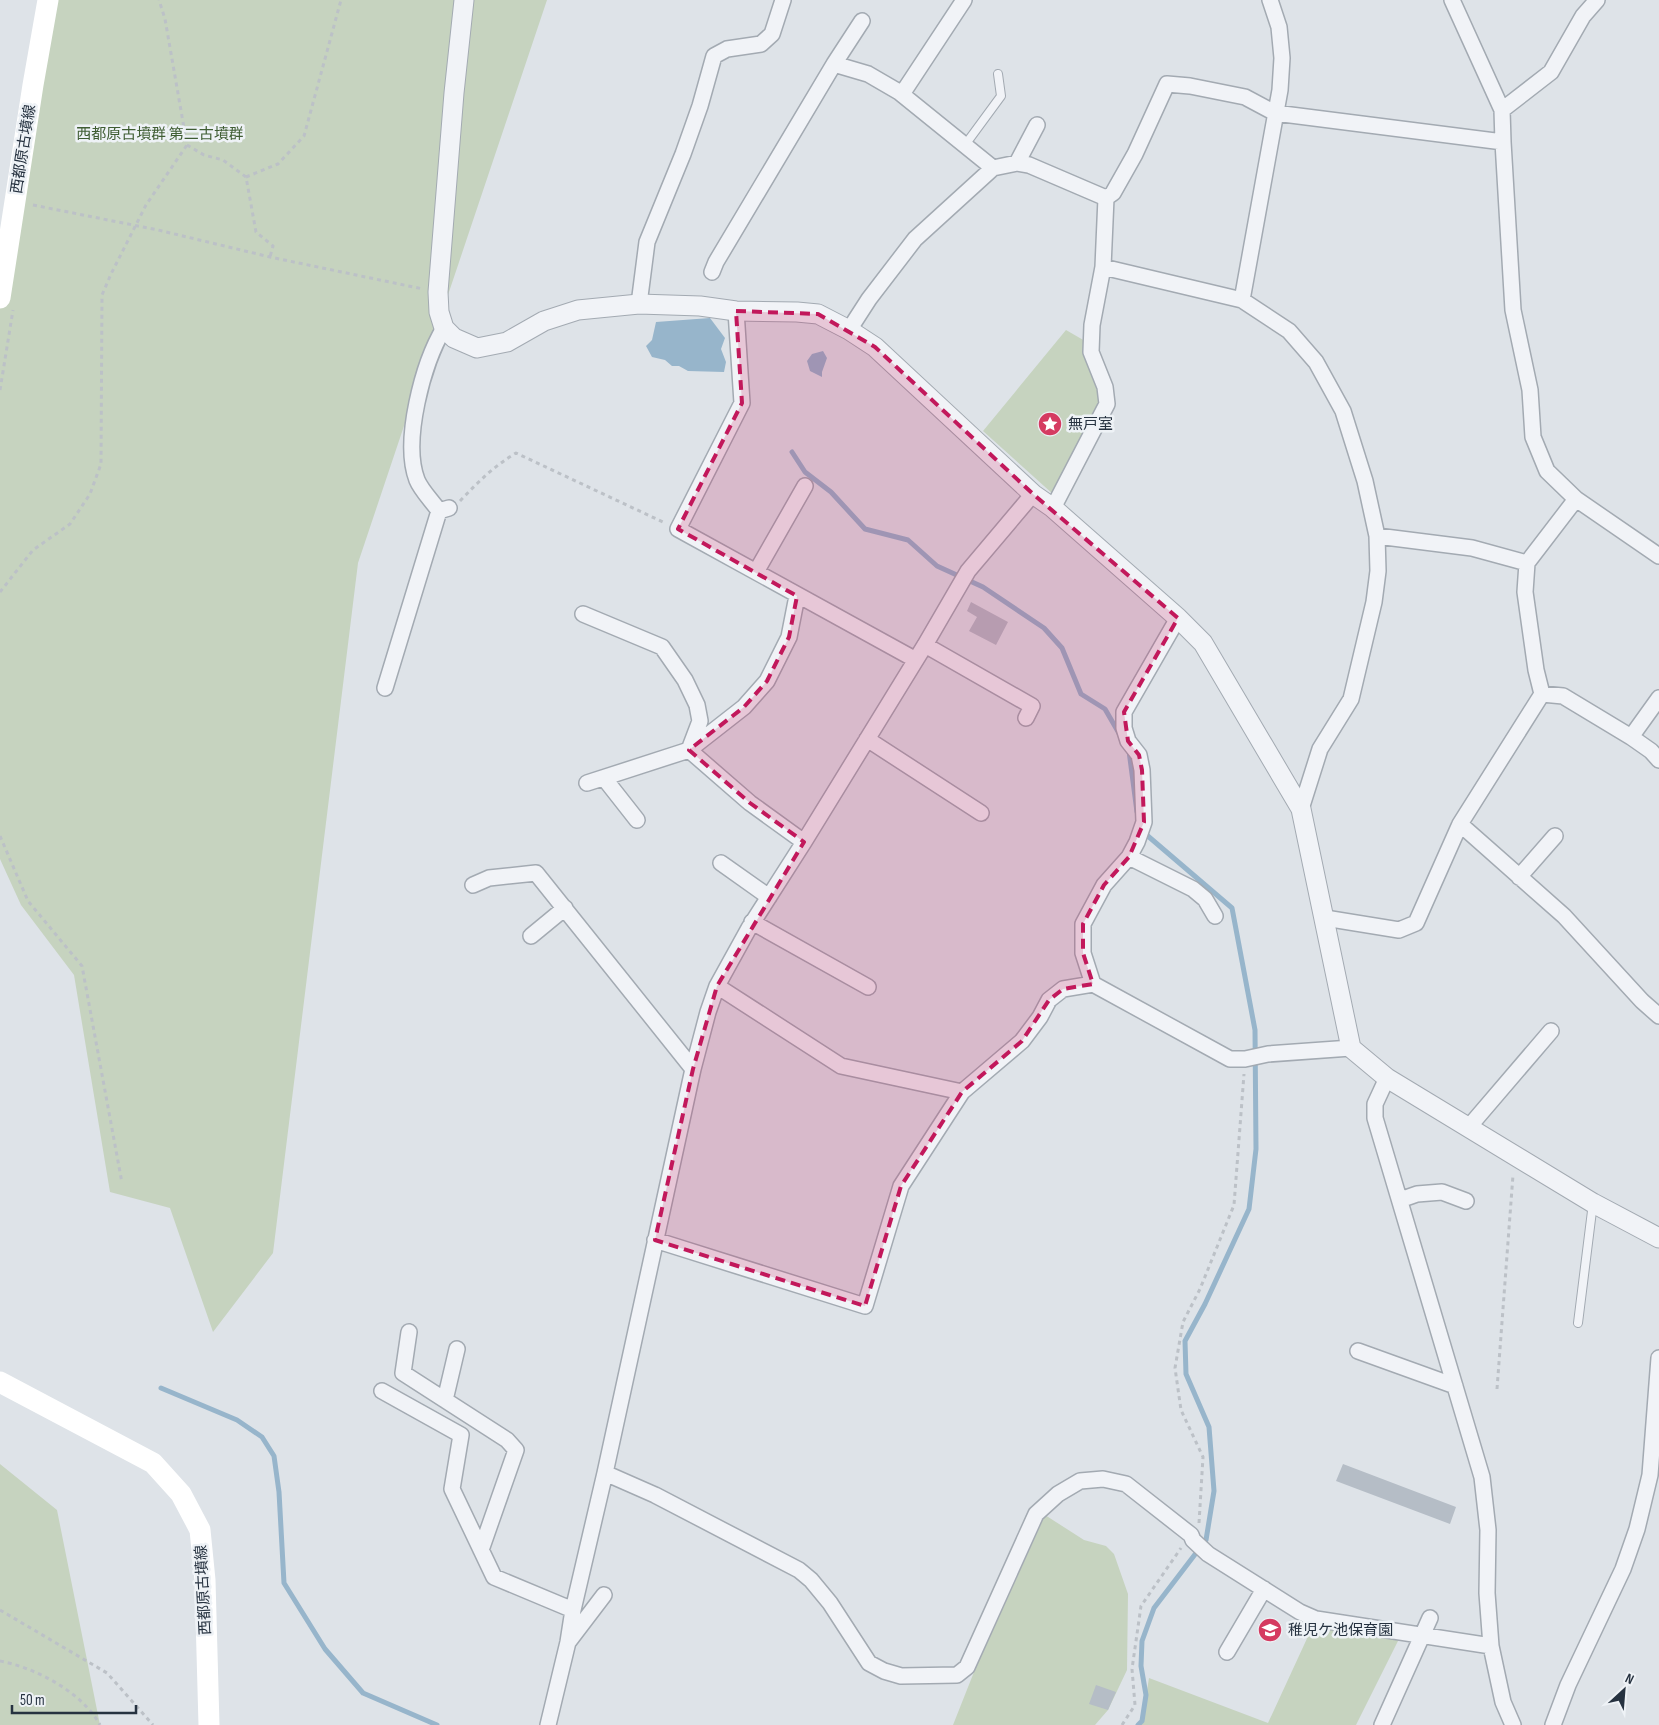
<svg xmlns="http://www.w3.org/2000/svg" width="1659" height="1725" font-family="'Sofia Sans Condensed','Noto Sans JP',sans-serif">
	<rect width="100%" height="100%" fill="#dee3e8"/>
	<path fill="#c6d3bf" d="M48,0H547L358,563L273,1253L213,1332L170,1208L110,1192L74,975L21,905L0,859V298Z
		M1066,330L1085,341L1102,402L1054,495L983,431Z
		M0,1464L57,1510L100,1725H0Z
		M1045,1515L1084,1540L1106,1546L1114,1554L1128,1594L1127,1670L1108,1710L1095,1725H953L974,1672Z
		M1316,1619L1400,1637L1356,1725H1138L1142,1721L1149,1678L1268,1723Z"/>
	<path fill="#97b5cb" d="M710,318L725,338L721,349L726,362L724,372L688,371L679,366H672L665,360L652,357L646,346L652,340L656,322Z
		M823,351L827,358L822,372V377L810,371L807,361L812,354Z"/>
	<g fill="none" stroke-linecap="round" stroke-linejoin="round">
		<path stroke="#97b5cb" stroke-width="5" d="M792,452L805,472L831,492L865,529L908,540L937,566L983,587L1044,628L1062,648L1081,694L1105,709L1120,735
			M1129,751L1137,812
			M161,1388L237,1420L262,1437L274,1456L279,1492L284,1583L325,1649L363,1693L437,1725
			M1138,1725L1142,1721L1146,1695L1141,1666L1142,1641L1154,1608L1206,1540L1214,1491L1209,1427L1186,1374L1185,1341L1205,1304L1249,1209L1256,1149L1255,1030L1232,908L1142,831"/>
	</g>
	<path fill="#b5bdc6" d="M971,602L1008,622L996,645L969,631L977,617L967,611Z
		M1343,1464L1456,1507L1450,1524L1336,1481Z
		M1096,1685L1116,1692L1108,1710L1089,1704Z"/>
	<g fill="none" stroke-linecap="round" stroke-linejoin="round">
		<g stroke="#a3aab2" stroke-width="10">
			<path id="service" d="M965,145L1001,96L998,74
				M1578,1323L1593,1203"/>
		</g>
		<g stroke="#a3aab2" stroke-width="18">
			<path id="minor" d="M1270,0L1279,27L1282,58L1280,90L1242,300L1289,331L1316,362L1343,411L1365,481L1377,536L1378,571L1374,602L1351,699L1320,749L1301,809
				M1452,0L1502,110L1503,142
				M834,64L862,21
				M902,94L964,0
				M1502,110L1551,72L1583,16L1597,0
				M1017,163L1037,125
				M993,168L1017,163L1029,165L1106,198L1103,267L1092,325L1091,352L1105,387L1107,404L1053,508
				M1106,198L1113,193L1135,154L1167,84L1190,86L1245,97L1275,113L1503,142L1513,310L1530,390L1533,437L1547,471L1576,499
				M1103,267L1242,300
				M712,272L716,262L834,64L868,74L899,92L993,168L915,239L869,299L849,330
				M639,304L647,242L683,154L700,106L714,56L727,49L761,44L772,34L783,0
				M736,311L742,403L678,529L916,660
				M444,328C423,363 402,441 417,480C421,490 432,501 439,511L449,508
				M1377,536L1472,548L1527,563
				M756,572L805,486
				M583,614L662,647L685,680L697,705L700,721L689,750L750,803L804,842
				M925,645L1032,706L1026,718
				M385,688L439,511
				M1542,694L1563,696L1631,737
				M1659,698L1631,737L1651,751L1659,760
				M867,739L981,813
				M604,778L637,820
				M587,783L689,750L744,707L767,681L789,637L797,596
				M1460,824L1564,916L1642,1001L1659,1016
				M1129,857L1193,889L1205,899L1215,916
				M721,863L769,897
				M1519,877L1555,836
				M473,885L489,878L536,873L693,1069
				M1325,918L1399,930L1416,923L1460,824L1542,694L1536,670L1525,592L1527,563L1576,499L1659,556
				M752,922L868,987
				M531,936L565,908
				M1093,984L1083,953V924L1104,885L1129,857L1137,842L1144,822L1142,770L1139,755L1128,741L1124,728V712L1178,618
				M717,986L841,1066L962,1092L1022,1041L1040,1017L1049,1000L1063,989L1093,984L1230,1059H1245L1268,1054L1351,1048
				M1387,1078L1375,1104V1118L1482,1477L1488,1530L1487,1593L1491,1646L1503,1702L1513,1725
				M1468,1128L1551,1031
				M1400,1200L1417,1194L1442,1192L1466,1201
				M655,1240L865,1306L901,1186L962,1092
				M409,1332L403,1373L507,1440L516,1450L481,1550
				M1358,1351L1455,1386
				M382,1391L461,1435L452,1489L494,1577L573,1610
				M445,1400L457,1349
				M605,1473L655,1495L799,1570L811,1580L830,1603L869,1663L884,1671L901,1676L957,1675L967,1667L1036,1514L1058,1494L1080,1481L1103,1479L1126,1484L1191,1535L1193,1540L1208,1554L1300,1612L1316,1619L1491,1646
				M569,1641L604,1595
				M1227,1652L1264,1589
				M548,1725L568,1642L573,1610L605,1473L693,1069L708,1012L717,986L749,928L804,842L925,645L968,571L1033,494
				M1382,1725L1430,1618
				M1553,1725L1568,1685L1623,1569L1637,1529L1650,1475L1659,1358"/>
		</g>
		<g stroke="#a3aab2" stroke-width="21">
			<path id="tertiary" d="M464,0L454,93L438,292L439,312L444,328L454,338L477,348L507,342L544,321L578,310L639,304L700,306L736,311L797,312L818,314L849,330L875,347L1033,494L1053,508L1178,618L1203,643L1301,809L1351,1048L1387,1078L1593,1203L1659,1238"/>
		</g>
		<path stroke="#bcc1c7" stroke-width="3" stroke-dasharray="4 4" stroke-linecap="butt" d="M187,145L204,155L223,160L246,177L256,232L273,246L270,257
			M246,177L278,164L304,136L341,0
			M33,205L158,230L270,257L423,289
			M0,390L13,310
			M460,501C478,482 494,466 516,453L665,523
			M0,592L33,550L70,524L90,494L101,464L102,295L111,274L146,205L187,145L165,19L159,0
			M0,836L28,901L82,966L122,1183
			M1497,1389L1513,1175
			M1199,1523L1203,1457L1181,1410L1175,1368L1183,1322L1200,1289L1234,1205L1244,1074
			M0,1610L107,1673L153,1725
			M0,1661C36,1668 82,1692 100,1725
			M1122,1725L1135,1705L1132,1669L1141,1606L1181,1548"/>
		<use href="#service" stroke="#f1f3f7" stroke-width="8"/>
		<use href="#minor" stroke="#f1f3f7" stroke-width="15"/>
		<use href="#tertiary" stroke="#f1f3f7" stroke-width="19"/>
		<path stroke="#fff" stroke-width="21" d="M0,298L33,85L48,0
			M0,1382L153,1463L181,1494L200,1530L205,1580L209,1725"/>
	</g>
	<path fill="#c2185b" fill-opacity="0.2" stroke="#c2185b" stroke-width="4" stroke-dasharray="10 6" stroke-linejoin="round" d="M736,311L818,314L875,347L1033,494L1178,618L1124,712L1128,741L1139,755L1142,770L1144,822L1129,857L1104,885L1083,924V953L1093,984L1063,989L1049,1000L1022,1041L962,1092L901,1186L865,1306L655,1240L693,1069L717,986L804,842L750,803L689,750L744,707L767,681L789,637L797,596L678,529L742,403Z"/>
	<defs>
		<g id="sight-disc" transform="scale(1.25)"><circle r="9.5" fill="#d53b61" stroke="#eef2f6"/><path d="M0-6L1.8-2.2L6-1.7L2.9 1.2L3.7 5.4L0 3.3L-3.7 5.4L-2.9 1.2L-6-1.7L-1.8-2.2Z" fill="#fff"/></g>
		<g id="school-disc" transform="scale(1.25)"><circle r="9.5" fill="#d53b61" stroke="#eef2f6"/><path d="M0-5L7-2L0 1L-7-2ZM-4 1L0 2.5L4 1V4Q0 6-4 4Z" fill="#fff"/></g>
	</defs>
	<g fill-rule="evenodd">
		<use href="#sight-disc" x="1050" y="424"/>
		<use href="#school-disc" x="1270" y="1630"/>
	</g>
	<g text-anchor="middle" stroke-width="5" stroke-linejoin="round" paint-order="stroke">
		<g font-size="15" fill="#3f5d33" stroke="#eef2f6">
			<text x="160" y="139">西都原古墳群 第二古墳群</text>
		</g>
		<g font-size="15" fill="#263240" stroke="#eef2f6">
			<text transform="translate(23 149) rotate(-81)" y="5">西都原古墳線</text>
			<text transform="translate(203 1590) rotate(-93)" y="5">西都原古墳線</text>
		</g>
		<g font-size="15" fill="#263240" stroke="#eef2f6" text-anchor="start">
			<text x="1068" y="429">無戸室</text>
			<text x="1288" y="1635">稚児ケ池保育園</text>
		</g>
	</g>
	<g transform="translate(1624 1690) rotate(26)" stroke="#eef2f6" stroke-width="4" paint-order="stroke">
	<path d="M0-4L9 19L0 12L-9 19Z" fill="#263240"/>
	<text y="-8" font-size="14" font-weight="bold" text-anchor="middle" fill="#263240">N</text>
	</g>
	<path d="M12 1705v8h124v-8" fill="none" stroke="#263240" stroke-width="2.5"/>
	<text x="20" y="1705" font-size="15" fill="#263240" stroke="#eef2f6" stroke-width="4" paint-order="stroke">50 m</text>
</svg>
